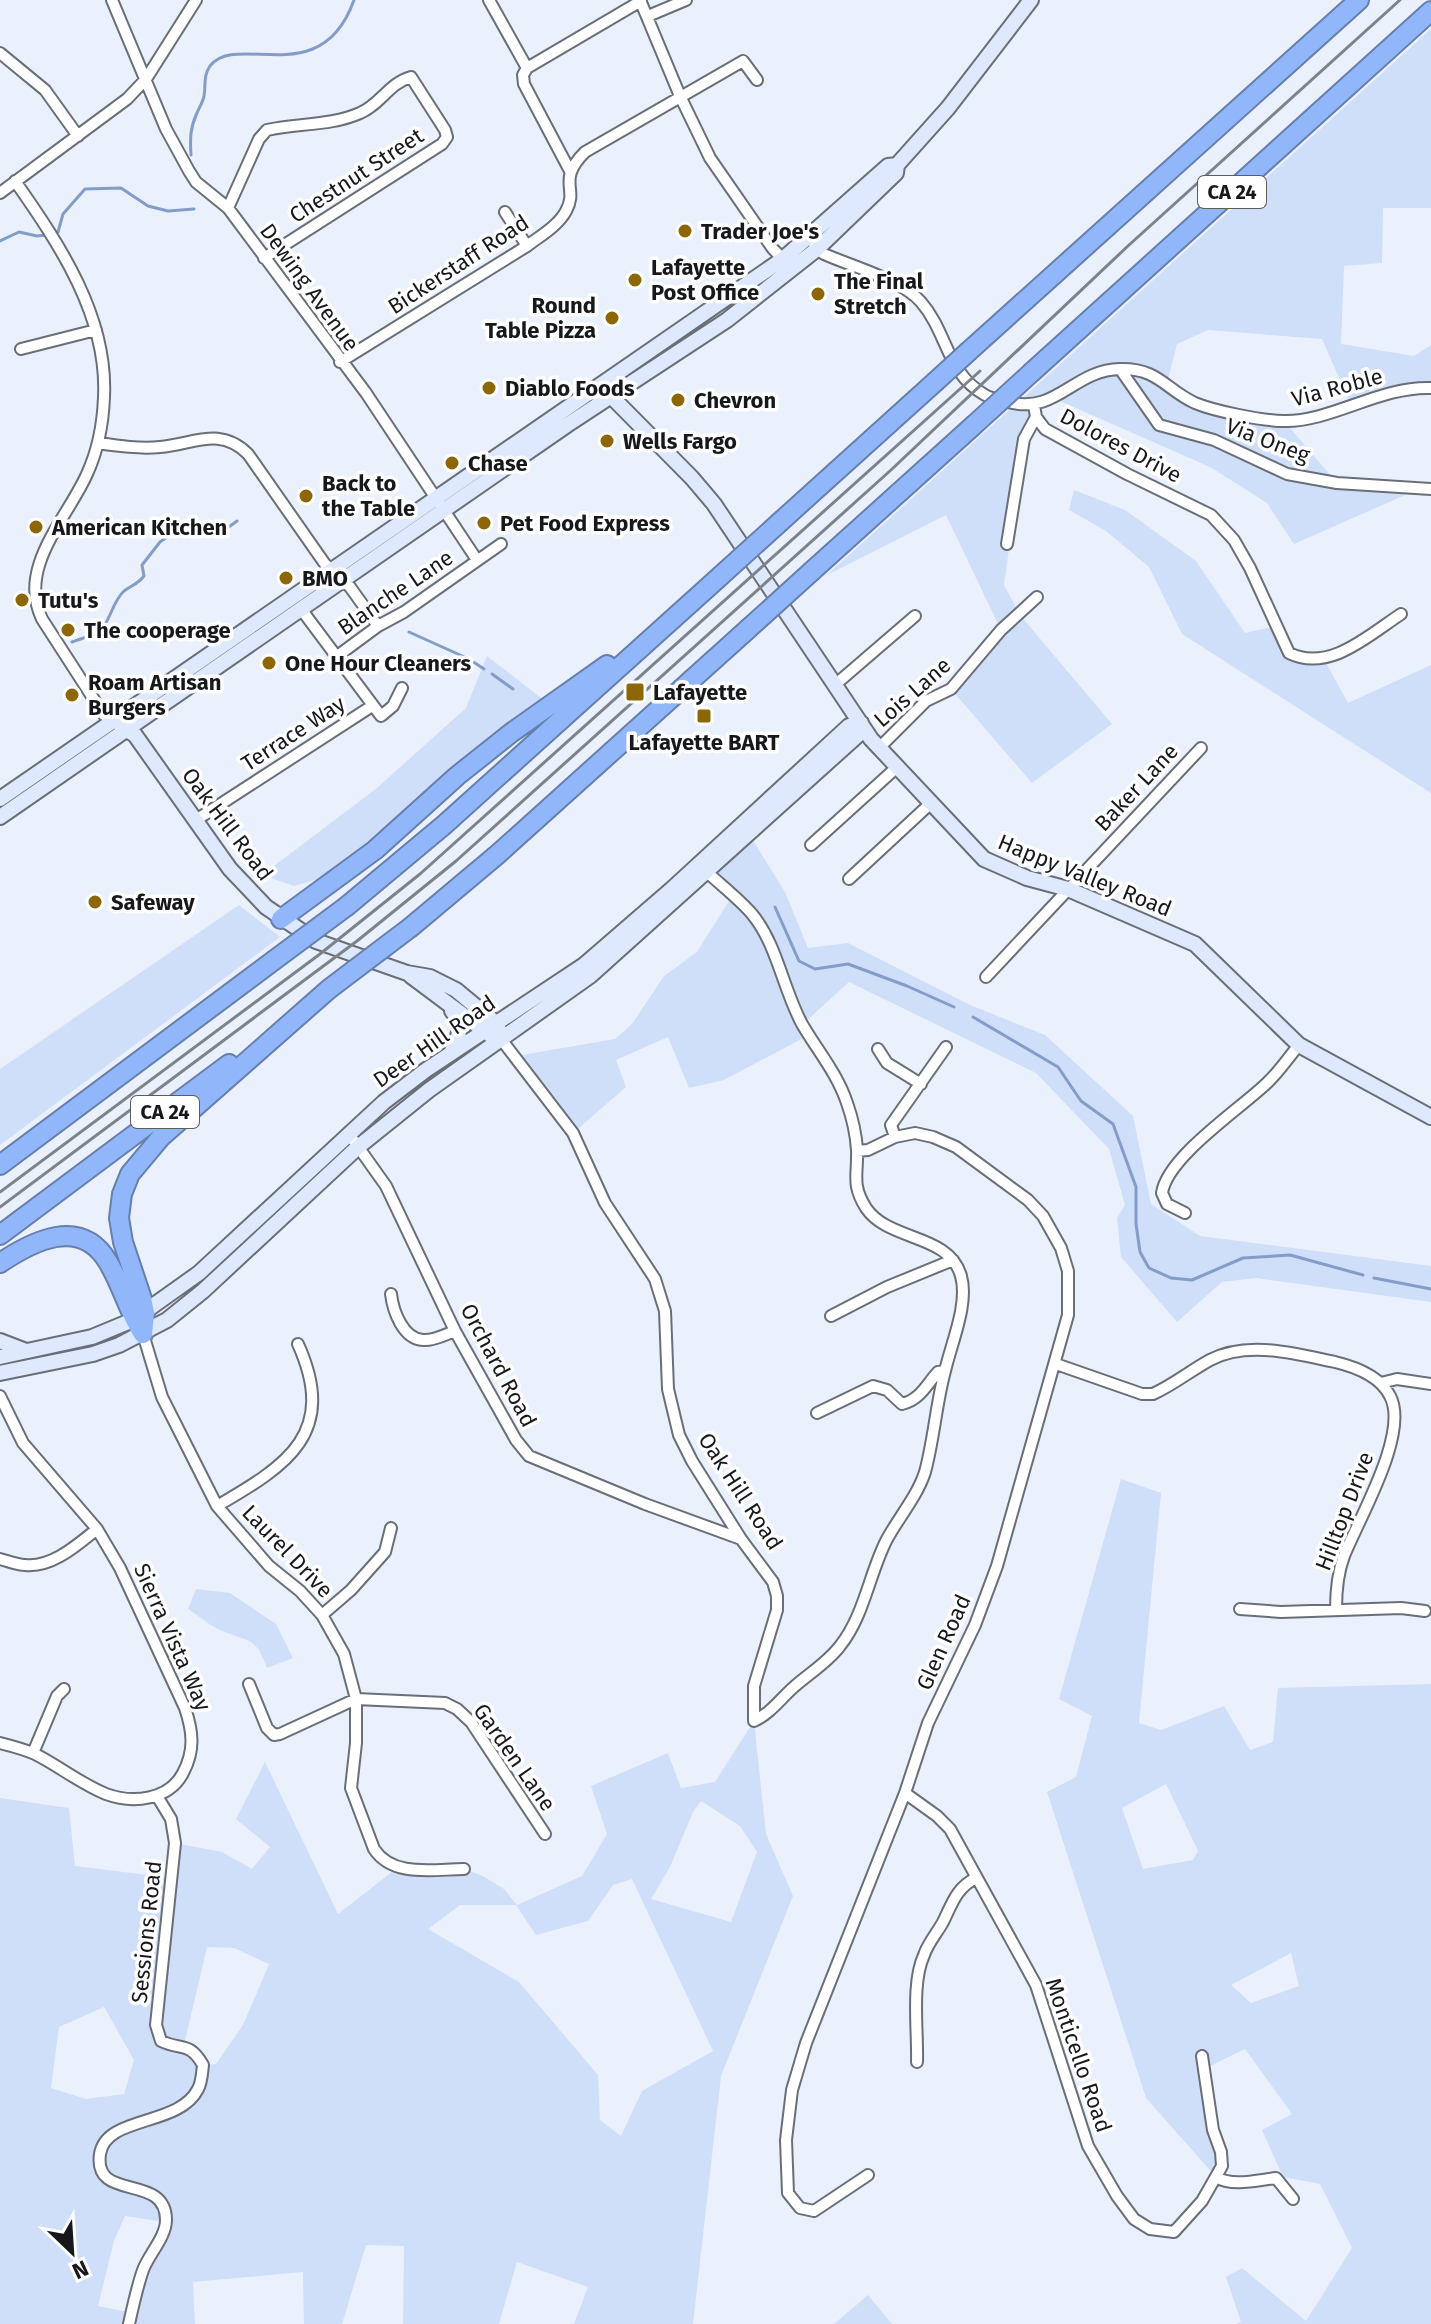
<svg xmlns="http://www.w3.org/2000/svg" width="1431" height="2324" font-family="'Fira Sans',sans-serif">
	<rect width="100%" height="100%" fill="#ebf1fc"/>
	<path fill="#cfdef9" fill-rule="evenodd" d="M1431,29V208H1383L1382,263L1344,266L1341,344L1414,356L1431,345V388L1351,405L1322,339L1208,330L1177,344L1167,383L1195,403L1285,422L1337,483L1421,488L1294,544L1267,503L1210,467L1053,398L1035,408L1024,439L1004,585L1020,615L1112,724L1032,783L951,689L1001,630L946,515L827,575Z
		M1074,490L1125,510L1196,561L1245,633L1276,626L1290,653L1324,659L1348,703L1431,665V793L1182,634L1149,567L1106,531L1069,510Z
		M487,656L545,701L377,839L325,877L294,886L262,875L377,788L466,708Z
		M749,834L785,892L808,948L848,943L970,1005L1045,1035L1133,1116L1151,1204L1200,1236L1431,1266V1302L1256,1278L1222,1282L1177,1322L1121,1257L1117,1218L1125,1205L1109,1149L1036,1073L849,982L803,1024L809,1035L724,1080L689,1088L668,1037L616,1060L626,1087L573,1133L516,1056L615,1039L632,1024L664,976L697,952L732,896L707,872Z
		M239,905L280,937L0,1145V1069Z
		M1121,1479L1161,1493L1139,1723L1161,1730L1224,1706L1250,1750L1273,1742L1278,1688L1431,1684V2324H1236L1241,2322L1226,2277L1242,2268L1306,2321L1352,2248L1320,2184L1283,2177L1262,2130L1292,2114L1245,2049L1204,2069L1221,2152L1216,2177L1146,2098L1047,1792L1076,1777L1092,1716L1059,1699ZM1166,1784L1198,1851L1193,1860L1143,1869L1122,1808ZM1291,1953L1299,1986L1251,2003L1231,1985Z
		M196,1589L230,1593L276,1624L293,1658L267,1668C255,1635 249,1643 220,1630C209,1625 199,1616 188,1609Z
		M754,1721L766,1834L793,1896L721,2076L693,2324H574L588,2287L517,2262L499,2324H403L404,2246L366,2245L342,2324H304L303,2272L193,2282L195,2324H0V1798L69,1808L75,1866L172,1878L175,1843L222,1852L252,1869L270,1847L236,1819L265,1762L338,1914L397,1868L464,1869L483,1876L504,1889L517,1905L582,1876L607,1834L591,1786L668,1753L681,1788L715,1782ZM701,1801L740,1826L757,1852L731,1922L651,1899L670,1867L693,1812ZM632,1879L713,2051L642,2091L621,2136L600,2120L598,2075L519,1982L428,1929L460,1905H516L536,1935L588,1921L613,1885ZM207,1947L234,1948L269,1964L243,2025L216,2064L203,2065L184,2045ZM104,2007L134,2060L124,2094L86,2099L51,2088L59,2027ZM125,2216L165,2222L132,2313L98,2306L114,2241Z
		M868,2295L892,2324H834Z"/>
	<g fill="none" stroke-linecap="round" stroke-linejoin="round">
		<path stroke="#849cc8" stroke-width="3" d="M191,155C190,139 190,128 197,113C199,108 203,102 204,96C206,85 203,76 210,66C237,31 321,93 354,0
			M53,233L58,232L63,214L85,189L121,188L148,206L168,211L194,209
			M0,241L19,232L37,236L46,235
			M409,632L469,659L484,669
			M72,642C79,639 89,637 96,633C111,624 111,603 124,591C132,585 138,584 144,576L142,565L160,542L171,534L193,530L226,529L237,521
			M492,674L513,689
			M775,907L799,961L815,969L848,964L907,986L954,1007
			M973,1017L1058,1067L1081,1101L1113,1124L1136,1187V1224L1140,1252L1149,1268L1171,1278L1192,1280L1243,1258L1290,1255L1363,1275
			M1374,1278L1431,1289"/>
		<g stroke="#696e77" stroke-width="14">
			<path id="street" d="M112,0L166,129L189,171L196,182L228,208L366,393L477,560
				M489,0L527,68
				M640,0L680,96L710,158L773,249L786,262
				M648,16L686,0
				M0,53L45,90L78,136
				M570,171L524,84L523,75L527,68L641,1
				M15,181C60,245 108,317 104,397C103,424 98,450 87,474C67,519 17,567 42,619L104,715L114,721
				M0,193L127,99L146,79L196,0
				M228,208L259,139L267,130C298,123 331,126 360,113C380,105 389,83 411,77L445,130L447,137L442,144L264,258
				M505,212L527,246
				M814,247L824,254C851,266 902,280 921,302C948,333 946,373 985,395C992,399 1001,400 1008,402C1057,415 1073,370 1120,369C1158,368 1165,389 1195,403C1214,411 1263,421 1284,421C1331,422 1380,386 1431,388
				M21,349L96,330
				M340,362L527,246C540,236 558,226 566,211C579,188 556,181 585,152L743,61L757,80
				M1120,369L1159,425L1214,440L1287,474L1337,483L1431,489
				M1034,405L1036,417L1045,429L1127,474L1211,515L1234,540L1250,568L1289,653C1329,673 1369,635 1401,614
				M98,443C119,446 140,449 160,447C194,444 220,426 248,454L325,564L350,587L378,626
				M1007,544L1024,439L1036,417
				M301,609L381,716L393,706L402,688
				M336,657L378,626L404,612L501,544
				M836,684L915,616
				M879,748L926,701L951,689L1001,630L1037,597
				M196,820L372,706
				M811,845L896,768
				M849,879L931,803
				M986,977L1201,748
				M501,1039L573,1133L605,1203L655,1279L665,1311L668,1389L679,1435L692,1461L741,1539L773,1582L777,1596V1610L754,1686V1721C771,1713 780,1699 795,1686C810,1673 828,1662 840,1646C864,1616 869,1575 886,1541C898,1518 917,1497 925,1472C934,1439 936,1404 945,1371C951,1344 969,1304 961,1276C949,1233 889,1242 866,1208C851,1184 858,1175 857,1150C856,1134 852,1117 847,1103C837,1073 817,1050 802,1024C783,989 777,944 752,914C739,899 722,886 707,872L700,870
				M878,1049L887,1063L921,1084
				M349,1134L386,1186L455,1331L516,1440L529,1456L645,1504L741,1539
				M895,1137L891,1125L946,1047
				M857,1151L868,1150L895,1137L915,1133L933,1137L956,1147L1028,1200L1043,1216L1061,1248L1068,1271V1315L997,1566L975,1625L928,1723L905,1793L806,2043L792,2090L786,2140L788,2193L800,2208L814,2211L868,2175
				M1185,1213L1167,1204L1162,1193C1167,1157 1240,1109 1267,1083C1279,1072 1288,1058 1299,1045
				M391,1294C393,1311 403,1339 423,1340C434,1341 446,1334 455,1331
				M831,1316L887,1287L953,1260
				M143,1334L162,1397L217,1506L269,1566L300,1591L322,1615L344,1654L356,1699V1743L351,1788L374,1849C393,1878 434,1869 464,1869
				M1056,1364L1142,1394H1153C1173,1385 1190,1371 1210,1360C1248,1340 1296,1354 1335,1362C1356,1367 1380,1376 1390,1396C1410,1433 1358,1520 1344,1556C1338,1572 1336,1592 1336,1609
				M1381,1383L1397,1379L1431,1384
				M0,1396L23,1443L97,1529L120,1568L185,1708C193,1732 195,1750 183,1773C169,1800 133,1804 106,1794C81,1784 59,1766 35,1754C24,1749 12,1746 0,1743
				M817,1413L873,1386L887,1390L902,1404C920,1400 926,1385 938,1372L944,1371
				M217,1506C288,1465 338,1433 298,1344
				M0,1559C8,1561 17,1565 25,1565C52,1568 77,1545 97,1529
				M1240,1609L1281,1612L1401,1608L1425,1611
				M322,1615L351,1590L385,1552L391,1528
				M249,1684L267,1728L274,1735L280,1734L356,1699L445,1703L457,1709L471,1722L545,1834
				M33,1753L57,1696L64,1689
				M905,1793L937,1816L950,1829L1036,1985L1088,2146L1117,2196L1134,2219L1150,2229L1174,2232L1202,2201L1222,2166L1221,2152L1213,2130L1202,2056
				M917,2062C918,2031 911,1983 924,1955C928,1943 937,1933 943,1922C952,1904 956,1888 976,1878
				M1216,2177C1232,2187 1258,2180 1276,2178L1293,2199
				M129,2324C133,2306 137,2287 143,2270C149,2254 166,2237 166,2220C166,2172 93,2203 100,2154C106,2115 179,2127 198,2089C202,2082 202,2072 203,2065C189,2041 182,2051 161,2041L156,2025L175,1843L171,1819L157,1796"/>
		</g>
		<g stroke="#696e77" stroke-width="18">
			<path id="secondary" d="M601,386L692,478L714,504L871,739L984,859L1027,878L1068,889L1195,944L1299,1045L1431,1117
				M121,726L135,735L230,869L266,907L316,941L407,973L430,977L456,990L497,1024L499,1031
				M0,799L783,259L888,166L897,165
				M0,817L567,425L727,320L817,249L896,173L897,165L948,108L1031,0
				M411,976L490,1035
				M451,1053C459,1038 464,1025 452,1011
				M0,1341L26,1351
				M0,1357L92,1337L133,1320L199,1273L384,1102L426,1070L584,965L673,888L849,726L861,723
				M0,1373L93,1354L119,1345L167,1320L203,1291L358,1147L429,1090L590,976L858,735L861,723"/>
		</g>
		<g stroke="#667fac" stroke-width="22">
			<path id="highway" d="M969,351L1359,0
				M1032,372L1431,11
				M780,522L935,382
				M812,571L974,425
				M347,906L444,825L716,580
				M281,919L375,850L457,776L511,733L607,665
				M411,927L498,854L748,629
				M0,1165L273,961
				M0,1235L229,1064
				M0,1263C33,1241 81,1216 108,1262C122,1285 128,1311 143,1334
				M143,1334L145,1313L142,1299L123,1242L119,1218L122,1194L130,1174L161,1137L329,989"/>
		</g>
		<use href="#street" stroke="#fff" stroke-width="10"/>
		<use href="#secondary" stroke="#dee9fe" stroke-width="14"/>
		<use href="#highway" stroke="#91b6fa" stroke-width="18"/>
		<path stroke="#7e8289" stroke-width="3" d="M0,1192L320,954L420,874L980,371
			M0,1207L357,941L456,861L891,470L1129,245L1400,0"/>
		<g stroke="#667fac" stroke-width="22" stroke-linecap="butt">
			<path id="highway-bridge" d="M935,382L969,351
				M974,425L1032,372
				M716,580L780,522
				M748,629L812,571
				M273,961L347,906
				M329,989L411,927"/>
		</g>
		<use href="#highway-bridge" stroke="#91b6fa" stroke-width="18"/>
	</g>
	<g fill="#8c6607" stroke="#fefefe" stroke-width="3">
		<circle cx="685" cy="231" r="8"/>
		<circle cx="635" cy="280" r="8"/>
		<circle cx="818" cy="294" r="8"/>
		<circle cx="612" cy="318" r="8"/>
		<circle cx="489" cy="388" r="8"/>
		<circle cx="678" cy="400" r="8"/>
		<circle cx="607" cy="441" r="8"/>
		<circle cx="452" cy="463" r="8"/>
		<circle cx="306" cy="496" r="8"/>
		<circle cx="484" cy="523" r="8"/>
		<circle cx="36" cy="527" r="8"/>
		<circle cx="286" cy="578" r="8"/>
		<circle cx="22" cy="600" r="8"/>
		<circle cx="68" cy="630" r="8"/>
		<circle cx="269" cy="663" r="8"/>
		<rect x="625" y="682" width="20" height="20" rx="4"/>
		<circle cx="72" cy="695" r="8"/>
		<rect x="696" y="708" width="16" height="16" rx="4"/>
		<circle cx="95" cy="902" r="8"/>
	</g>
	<g text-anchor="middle" stroke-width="7" stroke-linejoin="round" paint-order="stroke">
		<g fill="#fefefe" stroke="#5c5d5f" stroke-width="2">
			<rect x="1198" y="176" width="68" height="32" rx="6"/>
			<rect x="131" y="1096" width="68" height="32" rx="6"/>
		</g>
		<g font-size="20" font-weight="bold" fill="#16181b">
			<text x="1232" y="199">CA 24</text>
			<text x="165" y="1119">CA 24</text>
		</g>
		<g font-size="22" fill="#16181b" stroke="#fefefe">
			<text transform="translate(356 175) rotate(-33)" y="8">Chestnut Street</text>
			<text transform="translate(458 264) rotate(-33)" y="8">Bickerstaff Road</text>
			<text transform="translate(310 287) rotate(54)" y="8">Dewing Avenue</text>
			<text transform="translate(1337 387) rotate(-15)" y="8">Via Roble</text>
			<text transform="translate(1268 440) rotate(21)" y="8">Via Oneg</text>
			<text transform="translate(1121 445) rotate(28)" y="8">Dolores Drive</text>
			<text transform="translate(395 592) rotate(-34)" y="8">Blanche Lane</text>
			<text transform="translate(912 692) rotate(-41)" y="8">Lois Lane</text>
			<text transform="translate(293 733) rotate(-33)" y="8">Terrace Way</text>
			<text transform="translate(1136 787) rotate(-47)" y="8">Baker Lane</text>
			<text transform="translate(228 824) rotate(53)" y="8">Oak Hill Road</text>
			<text transform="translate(1085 875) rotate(22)" y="8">Happy Valley Road</text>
			<text transform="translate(434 1041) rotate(-35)" y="8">Deer Hill Road</text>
			<text transform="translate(499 1365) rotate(62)" y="8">Orchard Road</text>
			<text transform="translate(741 1491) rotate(57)" y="8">Oak Hill Road</text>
			<text transform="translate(1344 1511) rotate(-69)" y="8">Hilltop Drive</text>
			<text transform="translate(288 1551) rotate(46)" y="8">Laurel Drive</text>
			<text transform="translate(173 1637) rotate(66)" y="8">Sierra Vista Way</text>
			<text transform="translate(943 1642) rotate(-66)" y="8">Glen Road</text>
			<text transform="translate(515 1757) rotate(55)" y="8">Garden Lane</text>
			<text transform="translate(146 1932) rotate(-84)" y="8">Sessions Road</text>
			<text transform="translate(1079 2055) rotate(71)" y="8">Monticello Road</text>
		</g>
		<g font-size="22" font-weight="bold" fill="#16181b" stroke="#fefefe" text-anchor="start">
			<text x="701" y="239">Trader Joe's</text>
			<text x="651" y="275">Lafayette<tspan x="651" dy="25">Post Office</tspan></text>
			<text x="834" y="289">The Final<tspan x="834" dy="25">Stretch</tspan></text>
			<text x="596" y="313" text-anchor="end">Round<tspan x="596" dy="25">Table Pizza</tspan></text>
			<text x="505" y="396">Diablo Foods</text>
			<text x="694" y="408">Chevron</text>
			<text x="623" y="449">Wells Fargo</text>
			<text x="468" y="471">Chase</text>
			<text x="322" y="491">Back to<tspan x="322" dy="25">the Table</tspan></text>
			<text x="500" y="531">Pet Food Express</text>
			<text x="52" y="535">American Kitchen</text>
			<text x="302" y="586">BMO</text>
			<text x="38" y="608">Tutu's</text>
			<text x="84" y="638">The cooperage</text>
			<text x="285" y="671">One Hour Cleaners</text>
			<text x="88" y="690">Roam Artisan<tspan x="88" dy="25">Burgers</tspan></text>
			<text x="653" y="700">Lafayette</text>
			<text x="704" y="750" text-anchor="middle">Lafayette BART</text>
			<text x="111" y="910">Safeway</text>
		</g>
	</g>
	<g transform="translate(72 2252) rotate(155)" stroke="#fefefe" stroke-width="6" paint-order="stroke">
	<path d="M0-6L14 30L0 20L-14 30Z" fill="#16181b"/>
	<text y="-12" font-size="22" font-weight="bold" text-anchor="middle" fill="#16181b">N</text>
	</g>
</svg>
